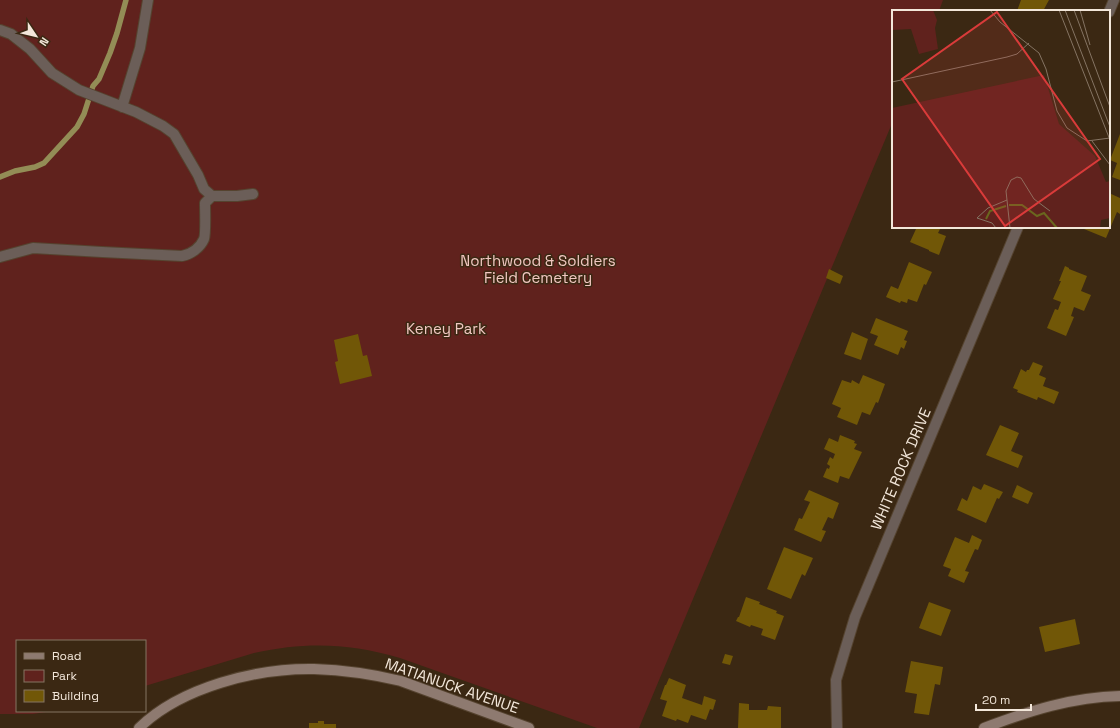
<svg xmlns="http://www.w3.org/2000/svg" width="1120" height="728" font-family="'Space Grotesk',sans-serif">
	<rect width="100%" height="100%" fill="#3b2813"/>
	<path fill="#60221d" d="M0,0H943L939,11H893V121L639,728H597L400,658C348,643 306,642 254,653L145,686V641H17V711H52L33,714H0Z"/>
	<g fill="none" stroke-linecap="round" stroke-linejoin="round">
		<path stroke="#938d56" stroke-width="5.5" d="M0,177L15,171L35,167L44,163L77,127L84,114L93,86L99,79L110,53L117,33L126,0"/>
	</g>
	<path fill="#715707" d="M1021,0H1049L1043,11H1017Z
		M1120,134V180L1112,177L1117,163L1110,160Z
		M1109,193L1120,198V214L1117,212L1106,238L1084,229V227H1109Z
		M911,227H941L938,233L946,236L939,255L929,251V250L910,242L916,229Z
		M909,262L932,272L926,285L924,284L917,302L908,299L907,303L901,301L900,303L886,297L891,286L898,289Z
		M1065,266L1069,268V269L1087,276L1081,291L1091,295L1084,311L1074,307L1071,316L1074,317L1066,336L1047,328L1055,309L1058,310L1061,302L1053,299L1061,281H1059Z
		M829,269L843,276L840,284L826,278Z
		M876,318L908,331L904,340L907,341L904,349L901,347L898,355L874,345L878,336L870,333Z
		M852,332L868,339L861,360L844,354Z
		M358,334L363,356L367,355L372,376L340,384L335,362L338,361L334,340Z
		M1033,362L1043,366L1039,375L1046,378L1043,386L1059,392L1054,404L1038,397L1037,400L1017,392L1018,390L1013,388L1021,369L1026,372L1027,370H1029Z
		M863,375L885,384L878,403L876,402L870,415L862,412L857,425L837,417L841,408L832,404L842,380L851,383L852,380L859,384Z
		M1000,425L1019,433L1011,451L1023,456L1018,468L986,455Z
		M840,435L855,441L854,443L857,444L854,449L862,452L849,479L840,476L838,483L823,477L827,468L829,469L830,466L827,464L830,457L833,459L835,454L824,449L829,438L838,442Z
		M984,484L1003,492L999,499L997,498L986,523L957,510L962,498L967,501L973,486L981,490Z
		M1017,485L1033,493L1028,504L1012,497Z
		M809,490L839,503L833,519L828,517L822,530L826,531L821,542L794,530L799,518L802,519L810,502L804,500Z
		M972,535L982,540L978,550L975,549L965,571L969,572L964,583L948,576L951,569L943,566L955,537L969,543Z
		M784,547L813,558L805,576L802,574L791,599L767,589Z
		M746,597L760,602L759,604L777,611L776,613L784,616L775,640L761,635L763,629L751,625L750,627L736,621L738,617H739Z
		M929,602L951,610L941,636L919,628Z
		M1075,619L1080,644L1045,652L1039,627Z
		M725,654L733,656L730,665L722,663Z
		M911,661L943,667L940,685L935,684L929,715L914,713L917,694L905,692Z
		M669,678L686,685L682,698L702,705L704,696L716,700L713,710L710,709L706,720L691,715L688,723L677,719L676,721L662,716L667,701L660,699L665,685H666Z
		M739,703L749,704V710H767L768,706L781,707V728H738Z
		M318,721H324V724H336V728H309V723H318Z"/>
	<g fill="none" stroke-linecap="round" stroke-linejoin="round">
		<g stroke="#55432f" stroke-width="12">
			<path id="lane" d="M0,30L11,34L30,49L52,73L79,90L136,112L163,126L174,134L198,175L204,189L212,196L205,203C205,210 206,234 204,239C200,248 191,254 182,256L102,252L33,248L0,257
				M122,107L140,48L148,0
				M212,196H237L253,194"/>
		</g>
		<g stroke="#55432f" stroke-width="12">
			<path id="street" d="M1109,12L1114,0
				M837,728L836,680L855,617L1018,227"/>
		</g>
		<g stroke="#55432f" stroke-width="12">
			<path id="secondary" d="M139,728C181,687 257,668 314,669C343,670 372,674 401,681L529,728
				M984,728C1029,711 1072,697 1120,696"/>
		</g>
		<use href="#lane" stroke="#6b5e58" stroke-width="10"/>
		<use href="#street" stroke="#6b5e58" stroke-width="10"/>
		<use href="#secondary" stroke="#8e7a70" stroke-width="10"/>
	</g>
	<g text-anchor="middle" stroke-width="3" stroke-linejoin="round" paint-order="stroke">
		<g font-size="15" fill="#f1c7c1" stroke="#3b2813">
			<text x="538" y="266">Northwood &amp; Soldiers<tspan x="538" dy="17">Field Cemetery</tspan></text>
			<text x="446" y="334">Keney Park</text>
		</g>
		<g font-size="15" fill="#f3e7da" stroke="#3b2813">
			<text transform="translate(901 469) rotate(-67)" y="5">WHITE ROCK DRIVE</text>
			<text transform="translate(452 686) rotate(19)" y="5">MATIANUCK AVENUE</text>
		</g>
	</g>
	<g transform="translate(892 10)">
		<rect width="218" height="218" fill="#3b2813"/>
		<path d="M0,0H41L45,10L43,18L46,39L27,44L19,19L0,20ZM152,65L167,114L203,146L214,172L218,171V208L209,210L208,218H0V98Z" fill="#60221d"/>
		<path fill="none" stroke="#6a671e" stroke-width="2" d="M117,195H130L145,206L152,203L165,218M94,209L98,201L114,196"/>
		<path fill="none" stroke="#857463" stroke-width="1" d="M98,0L108,12L147,43L154,59L165,101L175,118L195,131L218,128M167,0L218,130M173,0L218,117M182,0L218,97M188,0L198,35M0,72L115,47L125,44L137,33M200,131L218,155M104,218L100,213L85,208L96,198L115,190M118,218L114,181L119,170L125,167L129,168L142,189L158,201"/>
		<path fill="#d93b3a" fill-opacity="0.15" stroke="#d93b3a" stroke-width="2" d="M105,2L208,149L113,216L10,69Z"/>
		<rect width="218" height="218" fill="none" stroke="#f3e7da" stroke-width="2"/>
	</g>
	<rect x="16" y="640" width="130" height="72" fill="#3b2813" stroke="#857463"/>
	<rect x="24" y="653" width="20" height="6" fill="#8e7a70" stroke="#857463"/>
	<text x="52" y="660" font-size="12" fill="#f3e7da">Road</text>
	<rect x="24" y="670" width="20" height="12" fill="#60221d" stroke="#857463"/>
	<text x="52" y="680" font-size="12" fill="#f3e7da">Park</text>
	<rect x="24" y="690" width="20" height="12" fill="#715707" stroke="#857463"/>
	<text x="52" y="700" font-size="12" fill="#f3e7da">Building</text>
	<g transform="translate(36 36) rotate(125)" stroke="#3b2813" stroke-width="3" paint-order="stroke">
	<path d="M0-3L7 15L0 10L-7 15Z" fill="#f3e7da"/>
	<text y="-6" font-size="11" font-weight="bold" text-anchor="middle" fill="#f3e7da">N</text>
	</g>
	<path d="M976 704v6h55v-6" fill="none" stroke="#f3e7da" stroke-width="2"/>
	<text x="982" y="704" font-size="12" fill="#f3e7da" stroke="#3b2813" stroke-width="3" paint-order="stroke">20 m</text>
</svg>
